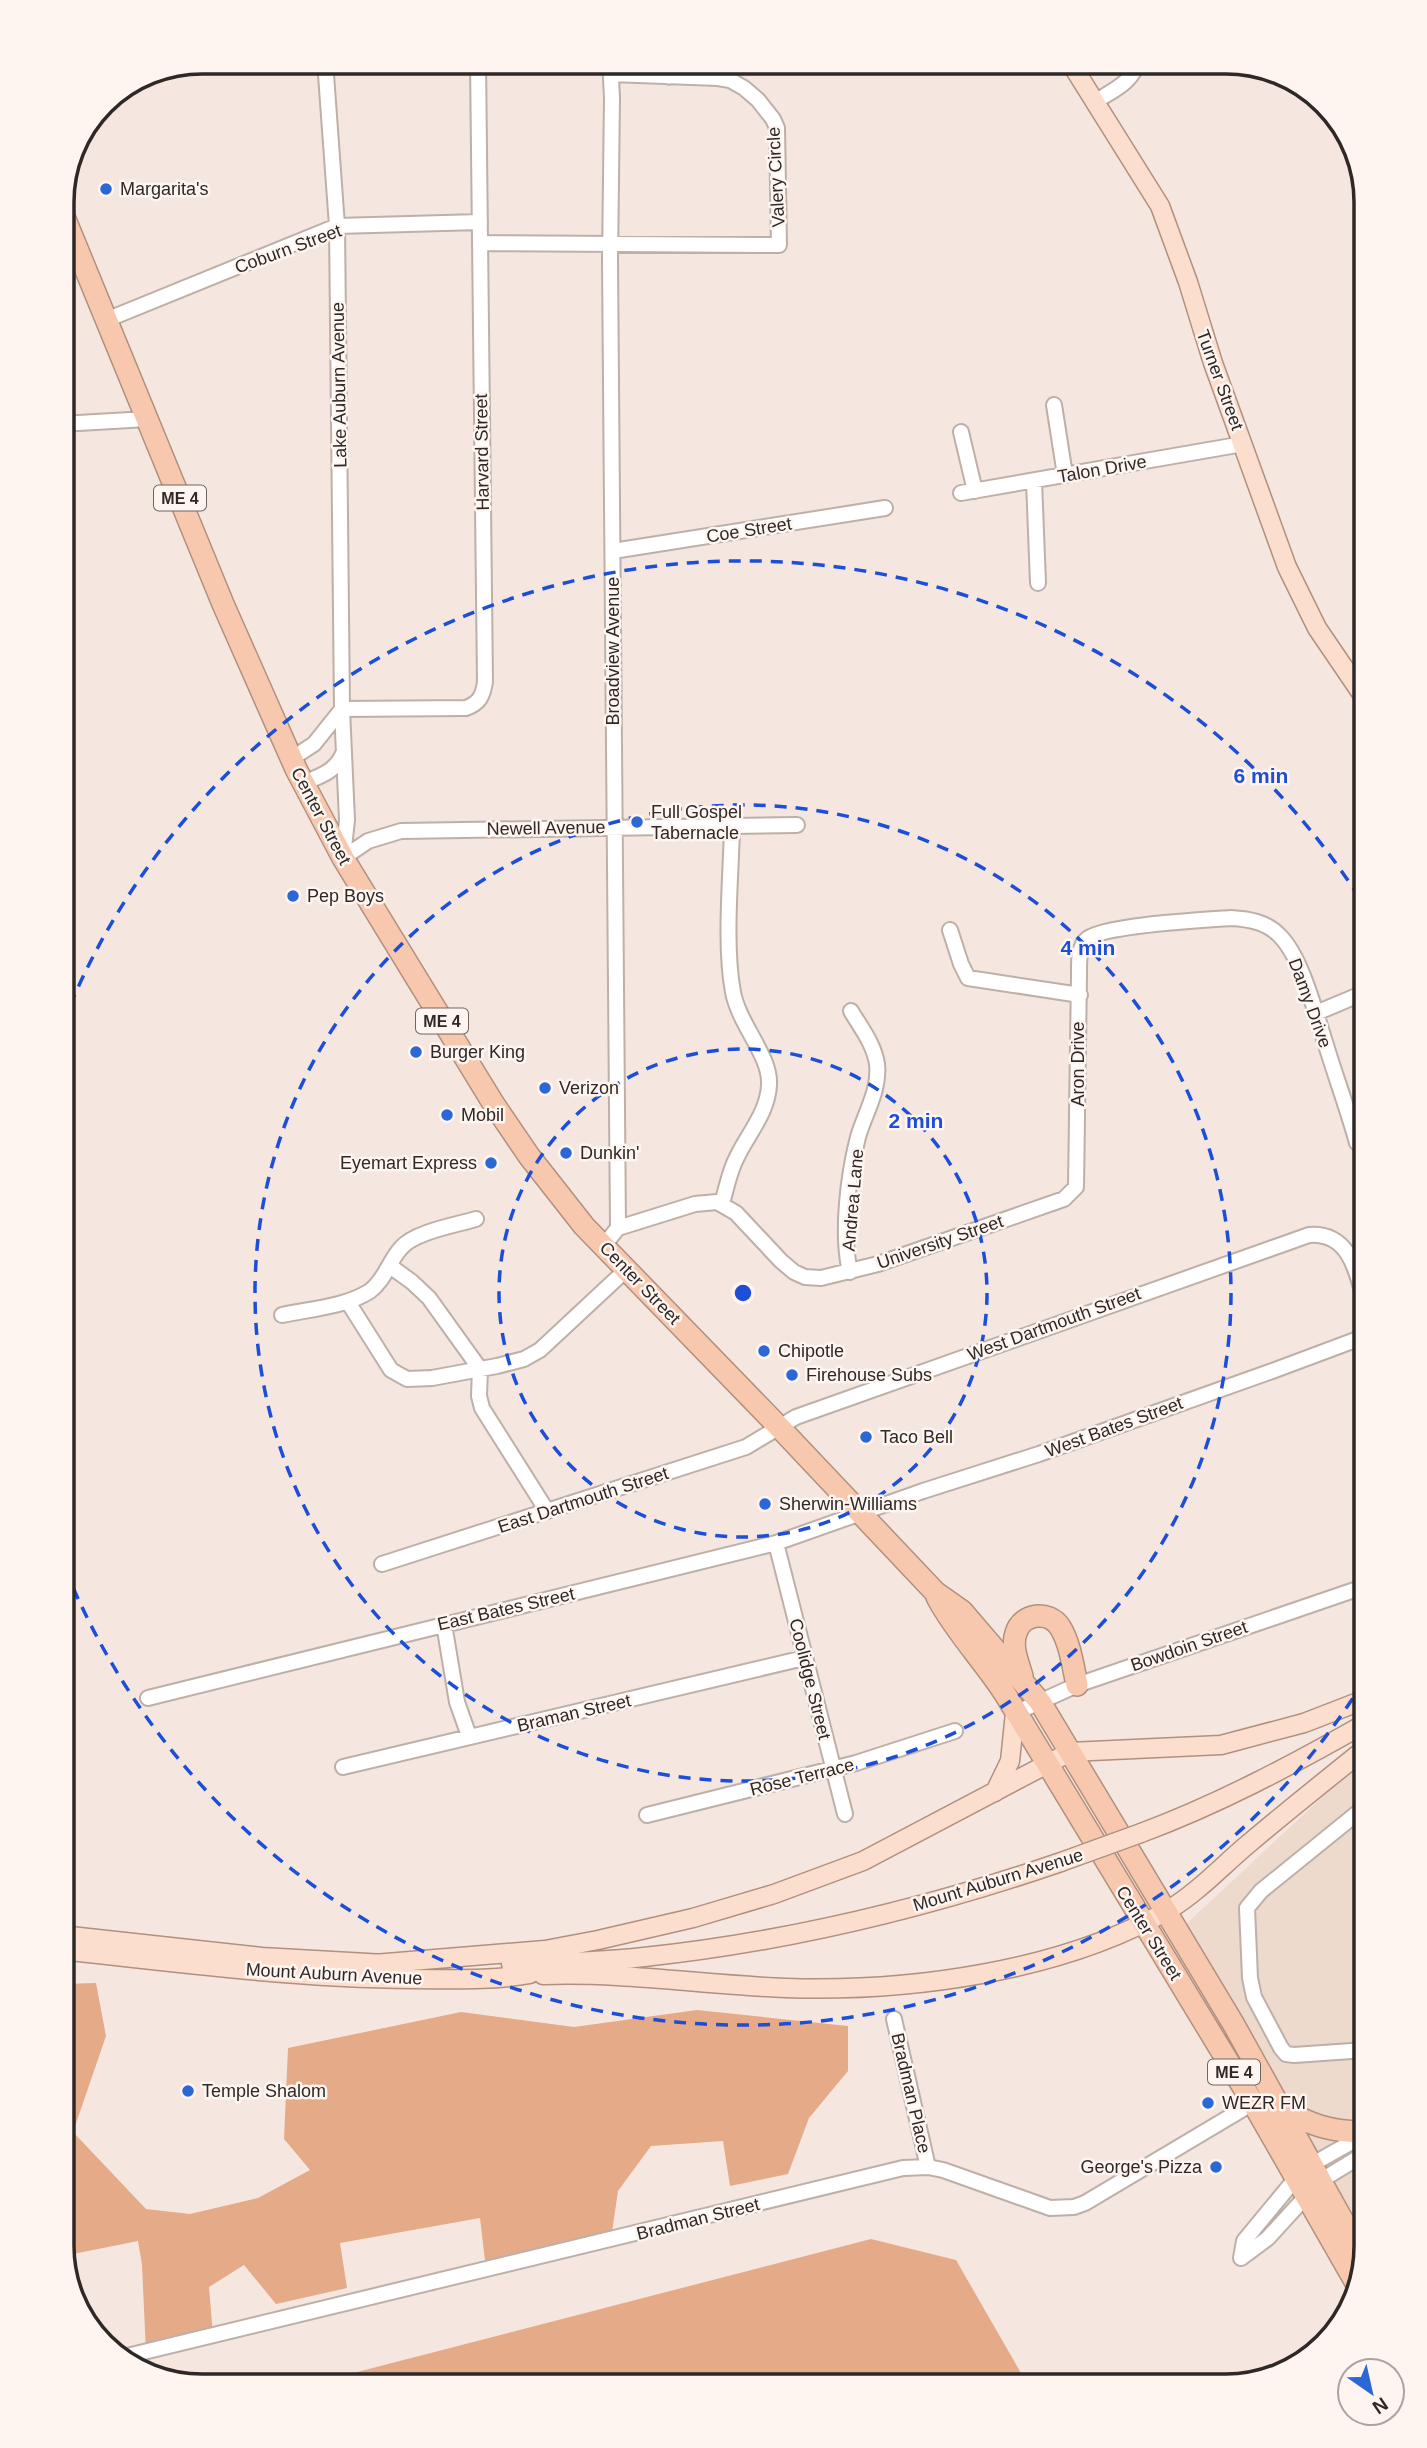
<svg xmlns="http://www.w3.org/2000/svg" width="1427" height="2448" font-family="Arial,sans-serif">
	<rect width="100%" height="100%" fill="#f5e7df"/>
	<path fill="#eed9cd" d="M1366,1761V2238L1273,2071L1186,1924L1331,1789Z"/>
	<path fill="#e5aa88" d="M96,1983L106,2036L73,2132L146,2209L190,2214L258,2198L310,2170L284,2139L288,2048L461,2012L574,2027L697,2010L848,2026V2071L809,2118L788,2174L730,2186L723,2141L651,2146L618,2191L611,2239L486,2269L480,2218L340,2243L347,2288L276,2304L244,2265L209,2287L213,2335L146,2352L142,2265L138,2241L63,2256L61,2247V1984Z
		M871,2239L956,2260L1029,2387L303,2386Z"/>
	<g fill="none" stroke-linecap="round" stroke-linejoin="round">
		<g stroke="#bdb0a8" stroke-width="18">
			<path id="minor" d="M325,61L337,226L342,709L347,820L343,857
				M610,61L612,97L610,261L618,1228
				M669,77V61
				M1095,102C1111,91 1134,82 1137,62
				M480,243L779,245L777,128L773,119L758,100L744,88L730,80L718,78L611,74
				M106,320L337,226L480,222
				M1054,405L1065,475
				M61,424L147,419
				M961,432L975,491
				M1034,481L1038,583
				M961,493L1243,444
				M613,551L885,508
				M342,709L466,708C480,703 483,695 485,682L478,61
				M291,759L314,744L342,709
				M303,783C321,776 337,771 344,751
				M343,858L368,841L401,831L797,825
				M950,930L961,964L968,978L1080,995
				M1316,1013L1366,992
				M722,1203C727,1187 729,1172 737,1157C748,1134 768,1112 769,1085C771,1056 739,1025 733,992C724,944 731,877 732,827
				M604,1245L618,1228L695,1204L717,1202L736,1213L781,1261L794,1272L805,1277L821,1278L878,1264L1064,1199L1076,1187L1079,975C1079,965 1078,946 1087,939C1104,925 1204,920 1231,918C1249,919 1267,922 1280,936C1302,958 1316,1015 1326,1045C1336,1078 1348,1110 1357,1143
				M390,1266L412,1282L429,1298L480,1369L479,1396L482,1408L547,1511
				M850,1272C841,1233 848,1176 858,1137C865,1113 880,1090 877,1064C874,1044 861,1028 851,1011
				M348,1302L391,1370L407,1379L432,1378L497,1366L524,1359L540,1350L627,1269
				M282,1315C310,1309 345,1307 370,1291C385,1280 389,1261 401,1248C414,1232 456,1225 476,1219
				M776,1543L845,1814
				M382,1564L746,1447L796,1417L1309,1235C1351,1232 1357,1274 1366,1306
				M444,1624L457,1702L469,1736
				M148,1698L776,1543L923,1491L1039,1454L1275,1370L1366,1336
				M1015,1713L1077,1685L1366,1586
				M343,1767L804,1658
				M647,1815L856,1763L955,1731
				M894,2019L928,2167
				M1366,2050L1294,2055L1286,2054L1281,2048L1254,1997L1250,1978L1247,1908L1261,1891L1366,1806
				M1241,2258L1244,2241L1296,2178L1311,2165L1366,2134
				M1241,2258L1268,2238L1320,2181L1366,2153
				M119,2358L903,2168L928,2167L943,2170L1050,2208L1074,2207L1085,2203L1253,2103"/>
		</g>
		<g stroke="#b1907e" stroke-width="21">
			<path id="major" d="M1070,62L1160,206L1188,282L1213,363L1287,567L1317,628L1366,700
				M995,1792L1010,1761L1015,1713
				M1141,1833C1219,1804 1294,1764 1366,1723
				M61,1935L262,1957L385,1964
				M61,1950C178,1963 295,1978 413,1979C451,1979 492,1981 530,1974
				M374,1964L545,1950L598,1940L693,1918L774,1894L863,1861L1070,1752L1221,1745L1304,1723L1366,1699
				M511,1964C555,1963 600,1962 644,1957C786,1942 927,1908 1061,1862
				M543,1975C624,1972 705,1985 786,1988C909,1992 1062,1972 1170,1909C1198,1892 1222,1866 1247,1845C1286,1812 1326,1780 1366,1748"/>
		</g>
		<g stroke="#b1907e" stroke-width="24">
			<path id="highway" d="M62,212L223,604L296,769L343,858L493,1103L529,1156L584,1226L780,1428L935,1592L962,1611L1040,1702L1234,2025L1363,2257
				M937,1597C956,1633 985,1662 1007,1697L1253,2103L1355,2281
				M1022,1676C1018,1662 1011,1647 1016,1633C1022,1613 1049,1610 1060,1627C1070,1643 1073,1666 1077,1685
				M1279,2107C1310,2125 1330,2132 1366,2132"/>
		</g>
		<use href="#minor" stroke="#fff" stroke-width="14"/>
		<use href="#major" stroke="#fbdece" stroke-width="18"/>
		<use href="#highway" stroke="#f8c8ae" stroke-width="21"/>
		<g stroke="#b1907e" stroke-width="21" stroke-linecap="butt">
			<path id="major-bridge" d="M1061,1862L1141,1833"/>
		</g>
		<use href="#major-bridge" stroke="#fbdece" stroke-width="18"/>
	</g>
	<g fill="none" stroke="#1d4ed8" stroke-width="3.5" stroke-dasharray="12 9">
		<circle cx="743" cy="1293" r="244"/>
		<circle cx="743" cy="1293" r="488"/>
		<path d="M1364 1681A732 732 0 0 1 62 1561M62 1025A732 732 0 0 1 1364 905"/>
	</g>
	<g fill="#2b68d5" stroke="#fef5f1" stroke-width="2.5">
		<circle cx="106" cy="189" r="7"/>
		<circle cx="637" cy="822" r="7"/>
		<circle cx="293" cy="896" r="7"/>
		<circle cx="416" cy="1052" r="7"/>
		<circle cx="545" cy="1088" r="7"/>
		<circle cx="447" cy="1115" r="7"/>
		<circle cx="566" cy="1153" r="7"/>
		<circle cx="491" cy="1163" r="7"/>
		<circle cx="764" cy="1351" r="7"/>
		<circle cx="792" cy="1375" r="7"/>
		<circle cx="866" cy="1437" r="7"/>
		<circle cx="765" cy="1504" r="7"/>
		<circle cx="188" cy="2091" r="7"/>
		<circle cx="1208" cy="2103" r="7"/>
		<circle cx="1216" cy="2167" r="7"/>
	</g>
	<g text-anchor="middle" stroke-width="5" stroke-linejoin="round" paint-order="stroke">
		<g fill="#fef5f1" stroke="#6c6663" stroke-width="2">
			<rect x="154" y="485.5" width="52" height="25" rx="5"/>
			<rect x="416" y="1008.5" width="52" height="25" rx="5"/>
			<rect x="1208" y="2059.5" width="52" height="25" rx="5"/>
		</g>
		<g font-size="16" font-weight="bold" fill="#2e2926">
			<text x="180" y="504">ME 4</text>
			<text x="442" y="1027">ME 4</text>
			<text x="1234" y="2078">ME 4</text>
		</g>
		<g font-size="18" fill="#2e2926" stroke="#fef5f1">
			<text transform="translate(776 177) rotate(-93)" y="6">Valery Circle</text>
			<text transform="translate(288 249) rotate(-20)" y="6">Coburn Street</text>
			<text transform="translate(1220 380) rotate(70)" y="6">Turner Street</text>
			<text transform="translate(339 385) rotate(-91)" y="6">Lake Auburn Avenue</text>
			<text transform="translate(482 452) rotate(-91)" y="6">Harvard Street</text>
			<text transform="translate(1102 469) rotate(-10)" y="6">Talon Drive</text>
			<text transform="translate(749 530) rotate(-9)" y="6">Coe Street</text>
			<text transform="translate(613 651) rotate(-90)" y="6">Broadview Avenue</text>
			<text transform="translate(321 816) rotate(62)" y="6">Center Street</text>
			<text transform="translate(546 828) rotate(-1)" y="6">Newell Avenue</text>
			<text transform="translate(1310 1003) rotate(70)" y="6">Damy Drive</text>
			<text transform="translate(1078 1064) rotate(-90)" y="6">Aron Drive</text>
			<text transform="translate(853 1200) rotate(-85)" y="6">Andrea Lane</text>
			<text transform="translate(940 1242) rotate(-19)" y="6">University Street</text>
			<text transform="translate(640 1283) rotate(46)" y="6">Center Street</text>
			<text transform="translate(1054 1324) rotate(-20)" y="6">West Dartmouth Street</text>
			<text transform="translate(1114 1427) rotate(-20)" y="6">West Bates Street</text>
			<text transform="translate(583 1500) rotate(-18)" y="6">East Dartmouth Street</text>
			<text transform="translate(506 1609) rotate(-13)" y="6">East Bates Street</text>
			<text transform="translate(1189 1646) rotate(-19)" y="6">Bowdoin Street</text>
			<text transform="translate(810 1679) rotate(76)" y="6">Coolidge Street</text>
			<text transform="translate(574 1713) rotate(-13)" y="6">Braman Street</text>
			<text transform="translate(802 1777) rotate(-14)" y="6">Rose Terrace</text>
			<text transform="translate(998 1880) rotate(-17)" y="6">Mount Auburn Avenue</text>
			<text transform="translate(1149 1933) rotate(58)" y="6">Center Street</text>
			<text transform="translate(334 1974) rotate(3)" y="6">Mount Auburn Avenue</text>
			<text transform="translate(911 2093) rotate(77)" y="6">Bradman Place</text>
			<text transform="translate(698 2219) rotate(-14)" y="6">Bradman Street</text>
		</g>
		<g font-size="18" fill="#2e2926" stroke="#fef5f1" text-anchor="start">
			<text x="120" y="195">Margarita's</text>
			<text x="651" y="818">Full Gospel<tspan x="651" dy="21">Tabernacle</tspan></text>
			<text x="307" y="902">Pep Boys</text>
			<text x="430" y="1058">Burger King</text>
			<text x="559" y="1094">Verizon</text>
			<text x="461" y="1121">Mobil</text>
			<text x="580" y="1159">Dunkin'</text>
			<text x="477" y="1169" text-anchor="end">Eyemart Express</text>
			<text x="778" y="1357">Chipotle</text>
			<text x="806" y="1381">Firehouse Subs</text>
			<text x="880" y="1443">Taco Bell</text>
			<text x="779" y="1510">Sherwin-Williams</text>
			<text x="202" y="2097">Temple Shalom</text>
			<text x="1222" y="2109">WEZR FM</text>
			<text x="1202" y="2173" text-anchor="end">George's Pizza</text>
		</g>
	</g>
	<path d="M0 0H1427V2448H0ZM202 74H1226A128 128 0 0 1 1354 202V2246A128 128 0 0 1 1226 2374H202A128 128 0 0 1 74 2246V202A128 128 0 0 1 202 74Z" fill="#fef5f1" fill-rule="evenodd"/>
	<path fill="none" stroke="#2e2926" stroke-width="3.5" d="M202 74H1226A128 128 0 0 1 1354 202V2246A128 128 0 0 1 1226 2374H202A128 128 0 0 1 74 2246V202A128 128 0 0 1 202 74Z"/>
	<circle cx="743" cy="1293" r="10" fill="#1d4ed8" stroke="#fef5f1" stroke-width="3.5"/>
	<g font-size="21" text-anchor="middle" font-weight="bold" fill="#1d4ed8" stroke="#fef5f1" stroke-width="5" stroke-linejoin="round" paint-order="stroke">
		<text x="1261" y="783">6 min</text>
		<text x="1088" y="955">4 min</text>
		<text x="916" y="1128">2 min</text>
	</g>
	<g transform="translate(1371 2392) rotate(146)"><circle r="33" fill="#fef5f1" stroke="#aba3a0" stroke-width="2"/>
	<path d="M0-5L12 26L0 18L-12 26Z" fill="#2b68d5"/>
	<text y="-10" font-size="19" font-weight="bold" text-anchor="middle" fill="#2e2926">N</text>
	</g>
</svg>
